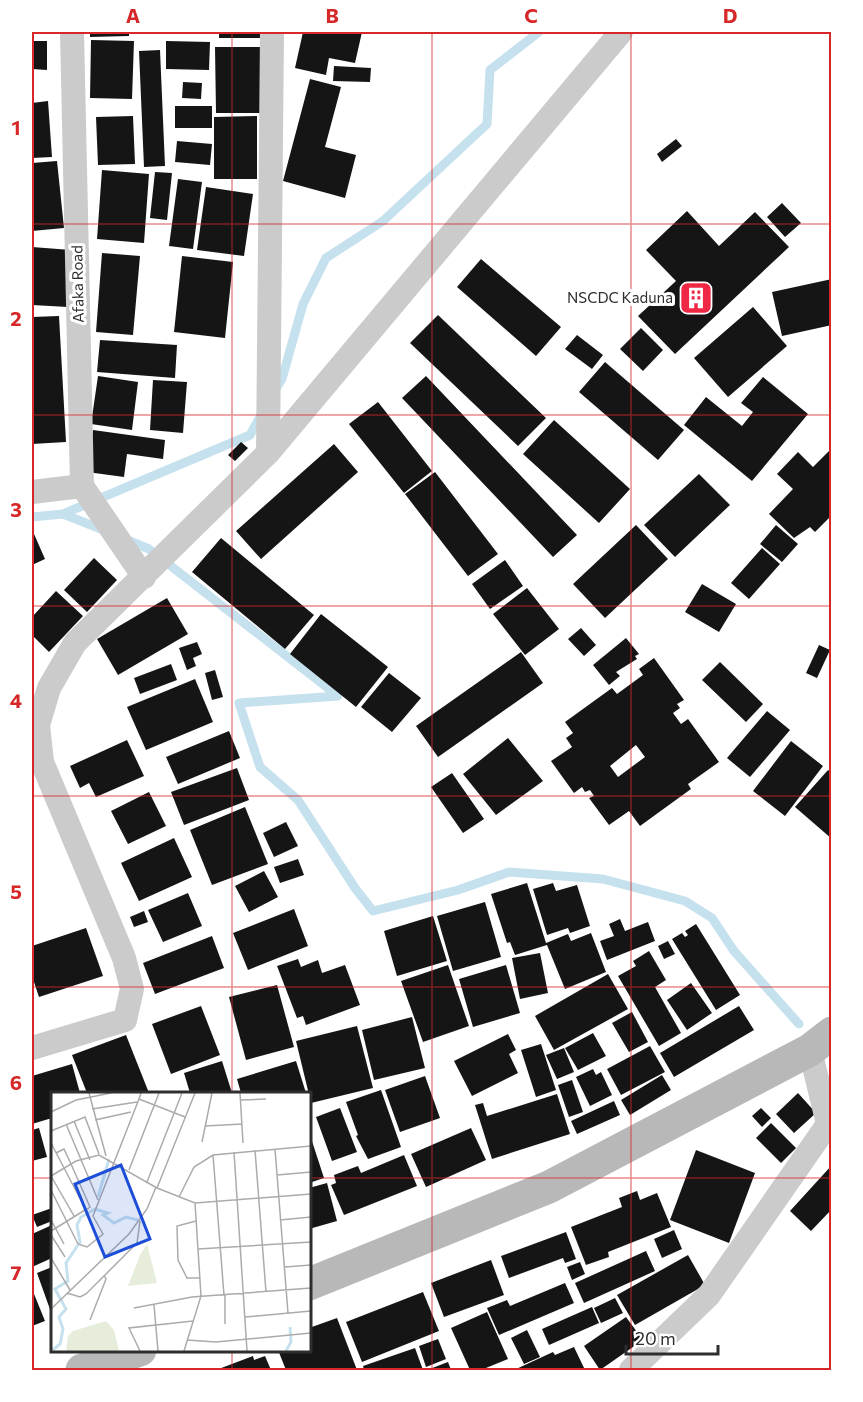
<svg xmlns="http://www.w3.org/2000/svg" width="863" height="1402" font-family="Commissioner,sans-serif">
	<rect width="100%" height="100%" fill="#fff"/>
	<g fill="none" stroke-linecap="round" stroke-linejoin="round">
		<path stroke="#c6e1ee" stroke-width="9" d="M275,390L282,379L303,304L326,258L383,221L487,124L490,70L539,32
			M63,514L250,435L261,415
			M32,517L63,514L106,531
			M125,539L149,549L338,696L239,703L260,767L298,800L355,888L373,911L458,890L509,872L603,879L685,901L712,918L734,951L799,1024"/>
	</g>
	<path fill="#151515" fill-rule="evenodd" d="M90,32H129V36L90,37Z
		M219,32H260V38H219Z
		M303,32H362L355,63L329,58L326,75L295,68Z
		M91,40L134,41L132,99L90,98Z
		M32,41H47V70L32,69Z
		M166,41L210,42L209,70L166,69Z
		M215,47H260L261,113H216Z
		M160,50L165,166L144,167L139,51Z
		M334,66L371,68L370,82L333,81Z
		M310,79L341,87L325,147L356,155L345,198L283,181Z
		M183,82L202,83L201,99L182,98Z
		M48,101L52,157L32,158V103Z
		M175,106H212V128H175Z
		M133,116L135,164L98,165L96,117Z
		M257,116V179H214V117Z
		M676,139L682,146L662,162L657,154Z
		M177,141L212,144L210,165L175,162Z
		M57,161L64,228L32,231V163Z
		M102,170L149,174L144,243L97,239Z
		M155,172L172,173L167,220L150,218Z
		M178,179L202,182L193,249L169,246Z
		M206,187L253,194L244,256L197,250Z
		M782,203L801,223L785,237L767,217Z
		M687,211L719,246L755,212L789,247L675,354L638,316L676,281L646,250Z
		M32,247L71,250L68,307L32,305Z
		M102,253L140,256L133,335L96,332Z
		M182,256L233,262L225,338L174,332Z
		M481,259L561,327L536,356L457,287Z
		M832,279V325L782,336L772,292Z
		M753,307L787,346L728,397L694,358Z
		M438,315L546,418L518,446L410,343Z
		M59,316L66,442L32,444V317Z
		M641,328L663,350L643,371L620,349Z
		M577,335L603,355L592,369L565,349Z
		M100,340L177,345L175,378L97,372Z
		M605,362L684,430L658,460L579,392Z
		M98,376L138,382L132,430L91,424Z
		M426,376L577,535L553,557L402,398Z
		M763,377L808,414L752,481L684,425L706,397L742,426L753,412L741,403Z
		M153,380L187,382L183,433L150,430Z
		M378,402L432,471L404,493L349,424Z
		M554,420L630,489L599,523L523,454Z
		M93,430L165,440L163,459L127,454L124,477L87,472Z
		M241,442L248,448L235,461L228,455Z
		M334,444L358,472L261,559L236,531Z
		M832,448V515L815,532L810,527L794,538L769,514L793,489L777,474L798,452L813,467Z
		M435,472L498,554L468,576L405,494Z
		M699,474L730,505L675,557L644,525Z
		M636,525L668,559L605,618L573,584Z
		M776,525L798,544L782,562L760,544Z
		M34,534L45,559L32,565V535Z
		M221,538L314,615L285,649L192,572Z
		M762,548L780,564L749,599L731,583Z
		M94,558L117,580L87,612L64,590Z
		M505,560L523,586L490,609L472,584Z
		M702,584L736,604L719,632L685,612Z
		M527,588L559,629L525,655L493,614Z
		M56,591L83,616L49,652L32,635V617Z
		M167,598L188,634L118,675L97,639Z
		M321,614L388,667L356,707L290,654Z
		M581,628L596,645L584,656L568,639Z
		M626,638L639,654L635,656L637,659L616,672L620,676L609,685L593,665Z
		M197,642L202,654L193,658L196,666L187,670L179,648Z
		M819,645L830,650L817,678L806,673Z
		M521,652L543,683L438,757L416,726Z
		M654,658L684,700L677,704L680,708L673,713L681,724L688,719L719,762L688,784L691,789L640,826L629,811L609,825L589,798L594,796L590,790L585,792L582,787L574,793L551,761L572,747L566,738L573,733L565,722L612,688L617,694L643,675L639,669ZM636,745L645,757L618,777L610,766Z
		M720,662L763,704L746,722L702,680Z
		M171,664L177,680L140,694L134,678Z
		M215,670L223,697L212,700L205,673Z
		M389,673L421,698L392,732L361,707Z
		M195,679L213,722L146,750L127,707Z
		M767,711L790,730L750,777L727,758Z
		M229,731L240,758L178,784L166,757Z
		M508,738L543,781L496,815L463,774Z
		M127,740L144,776L96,797L89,783L80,788L70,766Z
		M791,741L823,766L785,816L753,791Z
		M237,768L249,800L184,825L171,792Z
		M828,770L832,773V839L795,807Z
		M452,773L484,819L463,833L431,787Z
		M149,792L166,826L128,844L111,811Z
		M245,807L268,864L212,885L190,830Z
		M286,822L298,846L274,857L263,833Z
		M174,838L192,877L139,901L121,863Z
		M298,859L304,875L280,883L274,867Z
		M264,871L278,897L249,912L235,886Z
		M527,883L546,943L568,934L571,941L591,933L606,972L565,989L547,945L515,955L510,942L507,943L491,894Z
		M553,883L556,891L577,885L590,926L570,933L568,928L547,935L533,889Z
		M188,893L202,926L163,942L148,910Z
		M485,902L501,957L453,971L437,916Z
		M294,909L308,946L248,970L233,933Z
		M144,911L148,922L134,927L130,917Z
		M433,916L447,961L397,976L384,931Z
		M620,919L625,931L648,922L655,941L607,960L600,941L614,936L609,924Z
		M696,924L740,995L716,1010L672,939L682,933L685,937L688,935L685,931Z
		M86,928L103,976L39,997L32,976V946Z
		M212,936L224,968L155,994L143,963Z
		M668,941L675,954L664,959L658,946Z
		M649,951L666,980L655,987L681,1033L659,1046L618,976L636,966L633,961Z
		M540,953L548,993L520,999L512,958Z
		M298,959L301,967L318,960L322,973L345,965L360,1005L306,1025L303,1016L297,1018L277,966Z
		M448,965L469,1026L423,1042L401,981Z
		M506,965L520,1013L473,1027L459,979Z
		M608,974L628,1009L554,1050L535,1016Z
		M691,983L712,1013L687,1030L667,1000Z
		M277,985L294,1047L246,1060L229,997Z
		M201,1006L220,1055L171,1074L152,1024Z
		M739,1006L754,1030L674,1077L660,1053Z
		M632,1012L648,1042L629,1052L612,1023Z
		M412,1017L425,1068L374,1080L362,1030Z
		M357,1026L373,1088L311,1103L296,1041Z
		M593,1033L606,1056L578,1070L565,1048Z
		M508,1034L516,1050L509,1054L518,1073L472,1096L454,1061Z
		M126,1035L149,1093H87L72,1055Z
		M541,1044L556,1090L536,1097L521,1050Z
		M650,1046L665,1072L621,1095L607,1069Z
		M564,1048L574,1072L557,1079L546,1055Z
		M222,1061L232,1093H190L184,1073Z
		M296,1061L306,1093H241L237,1079Z
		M72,1064L80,1093H52V1118L32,1124V1076Z
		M593,1069L596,1075L601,1072L612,1095L590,1106L576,1077Z
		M662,1075L671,1090L630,1115L621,1100Z
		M425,1076L440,1118L400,1132L385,1090Z
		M572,1080L583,1112L569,1117L558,1085Z
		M381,1090L401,1147L368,1159L356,1136L358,1135L346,1102Z
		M798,1093L816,1113L794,1133L776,1114Z
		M557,1094L570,1134L492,1159L475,1105L483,1103L487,1116Z
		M614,1101L620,1115L577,1134L571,1121Z
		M340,1108L357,1152L332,1161L316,1117Z
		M761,1108L771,1118L762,1127L752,1116Z
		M771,1123L796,1148L781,1163L756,1138Z
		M39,1128L47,1157L32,1161V1130Z
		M471,1128L486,1160L426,1187L411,1154Z
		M309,1132L324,1178L309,1183Z
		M696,1150L755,1173L729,1243L670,1220Z
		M404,1155L417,1186L344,1215L331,1185L336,1183L334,1175L358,1166L361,1173Z
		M832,1165V1209L811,1231L790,1211Z
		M327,1183L337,1221L309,1229V1188Z
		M637,1191L640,1200L657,1193L671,1227L608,1252L609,1257L586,1265L571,1227L622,1207L619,1198Z
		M52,1208V1221L37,1227L32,1215Z
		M52,1225V1258L32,1267V1234Z
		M674,1230L682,1249L662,1258L654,1239Z
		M566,1232L576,1259L565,1263L563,1258L509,1278L501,1256Z
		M646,1251L655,1271L584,1303L575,1283Z
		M688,1255L705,1285L635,1325L617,1295Z
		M491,1260L504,1295L444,1317L431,1283Z
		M580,1262L585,1274L572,1280L567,1267Z
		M52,1267V1315L37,1273Z
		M565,1283L574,1303L499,1335L487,1308L507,1300L510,1306Z
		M32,1289L45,1321L32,1326Z
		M423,1292L439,1331L362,1362L346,1322Z
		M615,1298L623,1313L601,1323L594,1308Z
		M592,1307L599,1323L549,1345L542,1329Z
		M487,1312L508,1359L481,1370H470L451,1328Z
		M626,1317L643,1340L600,1370L584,1346Z
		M337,1318L357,1370H286L278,1350H309V1328Z
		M527,1330L540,1357L524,1364L511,1338Z
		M438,1339L446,1359L426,1367L419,1346Z
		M574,1347L585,1370H514L553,1352L555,1355Z
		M415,1348L423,1370H364L363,1366Z
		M253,1356L254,1360L265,1356L271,1370H216Z
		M448,1362L451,1370H427Z"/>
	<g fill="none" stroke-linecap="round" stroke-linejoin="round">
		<path stroke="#cbcbcb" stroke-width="24" d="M268,453L272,32
			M82,486L144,577
			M32,492L82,486L72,32
			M32,1048L125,1020L132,989L124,958L42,762L38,725L49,688L75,643L268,453L621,32
			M631,1370L709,1295L828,1124L810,1050"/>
		<path stroke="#b8b8b8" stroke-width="33" d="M309,1284L549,1187L810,1050L832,1033
			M82,1370L140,1350"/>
	</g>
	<path fill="none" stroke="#d62828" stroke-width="1.5" stroke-opacity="0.55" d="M232,32V1093M432,32V1370M631,32V1370M32,224H832M32,415H832M32,606H832M32,796H832M32,987H832M32,1178H52M309,1178H832M232,1350V1370"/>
	<defs>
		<g id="building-square" transform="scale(1.725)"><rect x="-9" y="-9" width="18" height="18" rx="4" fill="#ef2745" stroke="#fff"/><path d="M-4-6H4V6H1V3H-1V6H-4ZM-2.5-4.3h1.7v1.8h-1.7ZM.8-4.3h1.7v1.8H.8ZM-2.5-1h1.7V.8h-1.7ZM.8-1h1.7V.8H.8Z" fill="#fff"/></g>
	</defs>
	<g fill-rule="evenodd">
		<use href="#building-square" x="696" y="298"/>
	</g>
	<g text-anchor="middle" stroke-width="6" stroke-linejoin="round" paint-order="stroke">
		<g font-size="15" fill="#2e2e2e" stroke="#fff">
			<text transform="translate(78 284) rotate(-91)" y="5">Afaka Road</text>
		</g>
		<g font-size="15" fill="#2e2e2e" stroke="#fff" text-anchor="end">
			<text x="673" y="303">NSCDC Kaduna</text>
		</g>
	</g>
	<g transform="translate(51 1092)">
		<rect width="260" height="260" fill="#fff"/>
		<path d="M96,152L106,191L77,194L89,163ZM55,229L63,238L68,259H15L17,244L22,239Z" fill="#e6eddb"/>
		<path fill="none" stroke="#c6e1ee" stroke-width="3" d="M47,105L58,67M2,258L9,252L12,237L8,225L15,217L4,197L17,189L15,171L29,150L26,133L30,125L44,117L57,121L52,123L63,131L75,125L87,128M235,259L240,250L239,235"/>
		<path fill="none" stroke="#ababab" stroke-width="1.5" d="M38,1L55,64M90,1L88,7L134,25M189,1L192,51M190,8L215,7M41,17L86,10M0,20L25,8L60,1M44,28L80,20M23,29L39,68M15,32L47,108M154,34L191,32M0,39L34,25L48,62M151,50L161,1M0,51L35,118M224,57L237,221M204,58L215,200M183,60L196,259M5,61L13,57L20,72L39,115L35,118M162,63L173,203M78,78L108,1M226,83L260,80M0,84L25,69L48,63L106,96L144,111L260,102M0,84L23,124M96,90L131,1M106,96L144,1M0,98L27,152L36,155L52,142L42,124L88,7M128,105L143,75L162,63L260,54M0,128L13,152M229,128L260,125M145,129L126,134L127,168L136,186H149M0,139L34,118M0,143L14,165M147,157L260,150M0,166L19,198M234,175L260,173M16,201L29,205L35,202L86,151L89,129M103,213L107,259M83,216L141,205L260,196M0,217L78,142L96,117L105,95M194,225L260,219M39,228L55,187L53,183M174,232V203M136,248L165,250L260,241M89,259L78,236L142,229M133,259L150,204L144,111"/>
		<path fill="#1d4ed8" fill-opacity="0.15" stroke="#1d4ed8" stroke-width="3" d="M70,73L99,147L54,165L24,92Z"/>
		<rect width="260" height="260" fill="none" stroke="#2e2e2e" stroke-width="3"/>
	</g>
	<rect width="863" height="1402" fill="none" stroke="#ffffff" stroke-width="66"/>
	<path d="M626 1345v9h92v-9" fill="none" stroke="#2e2e2e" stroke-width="3"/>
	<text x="635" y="1345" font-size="18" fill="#2e2e2e" stroke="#ffffff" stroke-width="4.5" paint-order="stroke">20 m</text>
	<rect x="33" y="33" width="797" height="1336" fill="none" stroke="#d62828" stroke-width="2"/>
	<g font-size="20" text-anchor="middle" font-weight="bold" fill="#d62828">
		<text x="133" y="23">A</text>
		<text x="332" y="23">B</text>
		<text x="531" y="23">C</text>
		<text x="730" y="23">D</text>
		<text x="16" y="135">1</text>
		<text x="16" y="326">2</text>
		<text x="16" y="517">3</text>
		<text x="16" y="708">4</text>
		<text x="16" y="899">5</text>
		<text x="16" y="1090">6</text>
		<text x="16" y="1280">7</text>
	</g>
</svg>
